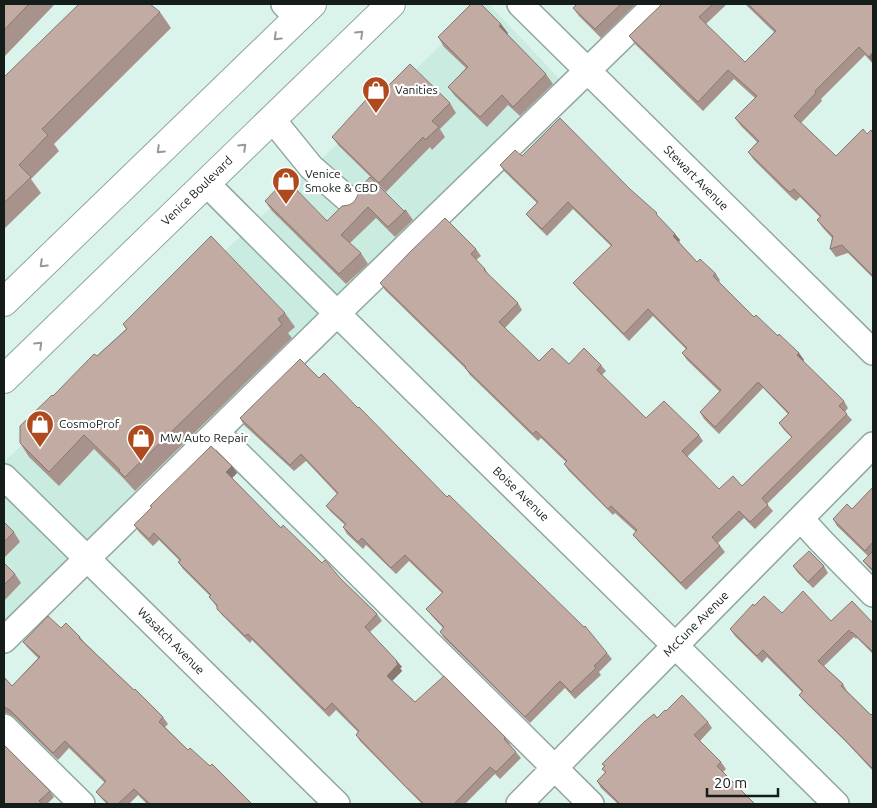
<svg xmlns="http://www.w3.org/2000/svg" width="877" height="808" font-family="Ubuntu,sans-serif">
	<rect width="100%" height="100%" fill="#dbf4eb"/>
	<path fill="#c9ebe0" d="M484,4H489L563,83L4,629V462Z"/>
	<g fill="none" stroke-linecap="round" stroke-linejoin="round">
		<g stroke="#90a79f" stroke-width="28">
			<path id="minor" d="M284,4L297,18
				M520,4L873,352
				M272,119L311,167L351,202
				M206,183C414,392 627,597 836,804
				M217,433L591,804
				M4,477L337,804
				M801,519L822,542L873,594
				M4,640L352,299L656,4
				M4,727L82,804
				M519,804L873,445"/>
		</g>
		<g stroke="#90a79f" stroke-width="30">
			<path id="major" d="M4,302L312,4
				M4,379L391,4"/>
		</g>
		<use href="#minor" stroke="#fff" stroke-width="25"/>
		<use href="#major" stroke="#fff" stroke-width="28"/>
	</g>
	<path fill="#a7938c" d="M4,4H55L4,57Z
		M577,4H636L601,38L579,16L573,8Z
		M662,4H727L706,24L745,62L774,32L745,4H873V64L865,55L821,99L822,101L801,123L836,156L867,134L873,133V278L848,253L836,257L830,249L832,238L823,228L817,220L820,217L800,197L796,201L792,198L754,160L748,152L757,142L741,126L735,118L755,98L734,79L703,111L635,44L629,36Z
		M160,12L171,28L54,144L59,151L31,179L41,193L4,229V77Z
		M508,33L507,34L546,74L553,84L520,116L508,105L487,127L455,96L448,87L466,68L444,47L438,37Z
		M379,95L450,103L456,113L440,129L445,137L432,150L430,147L386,192L339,146L332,137Z
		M522,156L661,220L675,234L680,240L679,242L697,262L716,274L720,280L719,282L754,317L799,353L804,360L803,361L844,401L848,408L845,412L852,420L767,504L773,511L755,529L744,518L718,543L725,552L686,590L638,541L633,535L636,532L615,513L613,515L569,471L564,464L566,462L541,438L538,441L470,375L466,369L385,290L380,283L476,249L481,256L476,260L485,269L489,275L518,303L522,310L505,328L539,361L569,364L601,365L606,371L602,375L646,418L699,435L703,441L687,457L719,489L742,486L792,438L784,430L779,423L788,414L763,388L719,434L704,419L700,412L720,392L687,360L682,353L686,349L653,316L629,341L578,289L573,283L611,246L573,209L547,236L531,220L526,214L537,203L504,171L500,165Z
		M265,201L327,221L349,205L404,211L406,210L413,220L395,237L376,218L350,243L361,253L368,264L346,284L272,211Z
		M285,313L295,327L288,333L292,338L135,491L125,480L94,449L59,486L29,457L20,443L53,396L126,329L123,324Z
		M319,378L447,497L607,653L612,659L599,672L601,675L575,699L565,688L530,723L444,638L440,632L443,628L431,615L426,609L442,593L409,561L396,574L366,545L363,549L347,534L343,527L345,525L331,512L326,506L337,494L306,461L294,471L244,425L240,418Z
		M232,466L237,473L232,478L281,528L322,563L340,578L377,614L382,621L370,632L402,667L400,668L402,671L392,681L415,702L505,737L510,744H509L516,752L521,758L500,779L495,774L465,804H422L360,741L356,735L358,732L336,710L329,717L252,640L250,643L222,615L217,609V607L209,597L210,596L183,569L178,562L180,561L159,540L153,546L139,532L134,525Z
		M873,487V572L868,567L863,561L868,556L837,526L833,519L852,509Z
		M4,522L14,532L20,542L4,558Z
		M4,563L15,574L21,583L4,601Z
		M793,566H824L828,573L813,588L798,573Z
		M754,606L782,613L831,621L873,623V654L857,638L856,639L854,637L824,666L843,684L847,691L871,715H873V771L846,742L804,701L799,695L802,692L767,657L762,663L735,636L730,629Z
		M61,628L80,637L84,642L134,690L163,717L168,724L165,727L188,750L210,766L252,804H147L138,795L129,804H107L101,798L96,792L105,783L69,748L58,760L14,717L7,713H4V677L12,686L38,658L28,648L23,642Z
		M666,711L708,722L712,728L700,741L721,762L726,769L723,772L755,804H618L601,788L597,781L605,772L602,769L604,766L602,764L657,718Z
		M50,791L54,797L47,804H4Z"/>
	<path fill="#887872" d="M501,24L508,33L506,36L499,26Z
		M873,52V63L869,57Z
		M675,234L680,240L678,243L673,236Z
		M799,353L804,360L802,362L797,355Z
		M232,466L237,473L231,479L226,472Z
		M397,661L402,667L400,668L402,671L391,682L387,676Z"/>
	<path fill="#c2aba3" stroke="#887872" d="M4,4H29L4,30Z
		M79,4H150L160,12L42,129L48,135L19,165L31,177L4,203V77Z
		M471,4H481L501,24L499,26L546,74L513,107L502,95L480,117L448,87L468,67L438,37Z
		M577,4H621L595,29L573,8Z
		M662,4H713L699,17L745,62L776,31L748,4H873V52L869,57L859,47L815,91L816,93L794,116L836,156L863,129L867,134L871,130L873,133V276L842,245L830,249L833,236L817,220L821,216L794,189L790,192L787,190L748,152L759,141L735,118L757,96L728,70L698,102L629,36Z
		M410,64L450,103L432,121L439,127L425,140L423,137L379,183L332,137L374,91L379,95Z
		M560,118L630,189L657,213L656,214L675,234L673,236L697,262L700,259L716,274L713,276L754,317L756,315L778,336L779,334L799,353L797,355L844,401L839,406L847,414L762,498L768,505L750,522L739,511L712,537L720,546L681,583L633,535L637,530L611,506L608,509L564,464L567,461L536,431L533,434L465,368L466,367L380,283L411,251L445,218L476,249L471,254L485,269L484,270L518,303L499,322L539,361L552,348L569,364L584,348L601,365L597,370L646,418L664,401L699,435L682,451L719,489L733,476L742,486L792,437L779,423L789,413L758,382L715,427L700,412L721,390L682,353L687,348L648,309L624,334L573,283L612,245L568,202L542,229L526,214L538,202L500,165L515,150L522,156Z
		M370,177L404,211L406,210L388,227L368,207L341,235L361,253L339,274L265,201L286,179L327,221L342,206L349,205L354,202L358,195V190Z
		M211,236L285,313L278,319L282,324L125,477L119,471L120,470L84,435L49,472L20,443V426L52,395L53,396L94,354L97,356L127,329L123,324Z
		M300,359L319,378L324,373L358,408L359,407L447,497L449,495L584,627L585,626L607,653L594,666L596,668L571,692L560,681L525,717L440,632L444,627L426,609L443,592L405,555L391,568L362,538L358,542L343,527L346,524L326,506L338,493L301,454L290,465L240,418Z
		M211,446L232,466L226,472L281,528L283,525L322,563L325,560L340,578L377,614L365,627L397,661L396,662L398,664L387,676L415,702L444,676L505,737L504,739L516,752L496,772L490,767L454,804H424L404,785L356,735L359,731L332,703L325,710L248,634L245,636L217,609V605L209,597L211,595L178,562L181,560L154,533L149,539L134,525L152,507L150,506Z
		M873,487V542L865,551L833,519L847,504L852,509Z
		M4,522L14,532L4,542Z
		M809,551L824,566L808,582L793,566Z
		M873,551V570L863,561Z
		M4,563L15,574L4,585Z
		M803,591L831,621L852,601L873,623V652L852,632L851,633L849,630L818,661L843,684L841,686L871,715L872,714L873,715V769L841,736L799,695L803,691L763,650L757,656L730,629L753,604L754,606L764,596L782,613Z
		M48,616L61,628L66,623L80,637L79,638L134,690L135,689L163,717L159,722L188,750L190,748L210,766L212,764L252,804H150L134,789L118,804H109L96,792L106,781L65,741L53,753L10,710L4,707V677L12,686L40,657L23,642Z
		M682,695L708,722L694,735L721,762L717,766L755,804H620L597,781L606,772L602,769L605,766L602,764L644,722L654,714L657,718L665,710L666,711Z
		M4,745L50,791L39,801L43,804H4Z"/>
	<defs><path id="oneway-chevron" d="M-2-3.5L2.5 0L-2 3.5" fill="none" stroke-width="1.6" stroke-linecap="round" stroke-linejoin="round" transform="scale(1.25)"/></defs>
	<g stroke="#959998">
		<use href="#oneway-chevron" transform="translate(360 34) rotate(-44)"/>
		<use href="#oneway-chevron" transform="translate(277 37) rotate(136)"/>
		<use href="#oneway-chevron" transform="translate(243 147) rotate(-44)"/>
		<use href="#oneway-chevron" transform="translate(160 150) rotate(136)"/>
		<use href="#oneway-chevron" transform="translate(43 264) rotate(136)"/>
		<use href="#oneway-chevron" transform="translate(39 345) rotate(-44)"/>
	</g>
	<defs>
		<g id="shop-pin" transform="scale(1.4375)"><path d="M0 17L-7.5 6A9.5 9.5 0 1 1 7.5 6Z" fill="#af491e" stroke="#fff"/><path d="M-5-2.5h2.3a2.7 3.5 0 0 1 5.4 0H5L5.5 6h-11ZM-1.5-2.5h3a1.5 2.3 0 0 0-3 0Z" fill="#fff"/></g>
	</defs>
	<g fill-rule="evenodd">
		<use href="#shop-pin" x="376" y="90"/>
		<use href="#shop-pin" x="286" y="181"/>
		<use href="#shop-pin" x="40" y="424"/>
		<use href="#shop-pin" x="141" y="438"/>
	</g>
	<g text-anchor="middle" stroke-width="4.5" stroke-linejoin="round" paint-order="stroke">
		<g font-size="12" fill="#141d1a" stroke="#fff" text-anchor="start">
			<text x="395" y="94">Vanities</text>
			<text x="305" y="178">Venice<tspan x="305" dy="14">Smoke &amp; CBD</tspan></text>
			<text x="59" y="428">CosmoProf</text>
			<text x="160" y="442">MW Auto Repair</text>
		</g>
		<g font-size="12" fill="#141d1a" stroke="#fff">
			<text transform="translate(696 178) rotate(45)" y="4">Stewart Avenue</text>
			<text transform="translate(197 191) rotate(-44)" y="4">Venice Boulevard</text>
			<text transform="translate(521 494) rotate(44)" y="4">Boise Avenue</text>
			<text transform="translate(696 624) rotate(-45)" y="4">McCune Avenue</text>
			<text transform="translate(171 641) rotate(45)" y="4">Wasatch Avenue</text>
		</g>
	</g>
	<rect width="877" height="808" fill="none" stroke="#141d1a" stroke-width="10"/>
	<path d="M707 788v8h71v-8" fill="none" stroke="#141d1a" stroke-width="2.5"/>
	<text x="714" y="788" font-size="15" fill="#141d1a" stroke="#ffffff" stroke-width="4" paint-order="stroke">20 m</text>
</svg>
